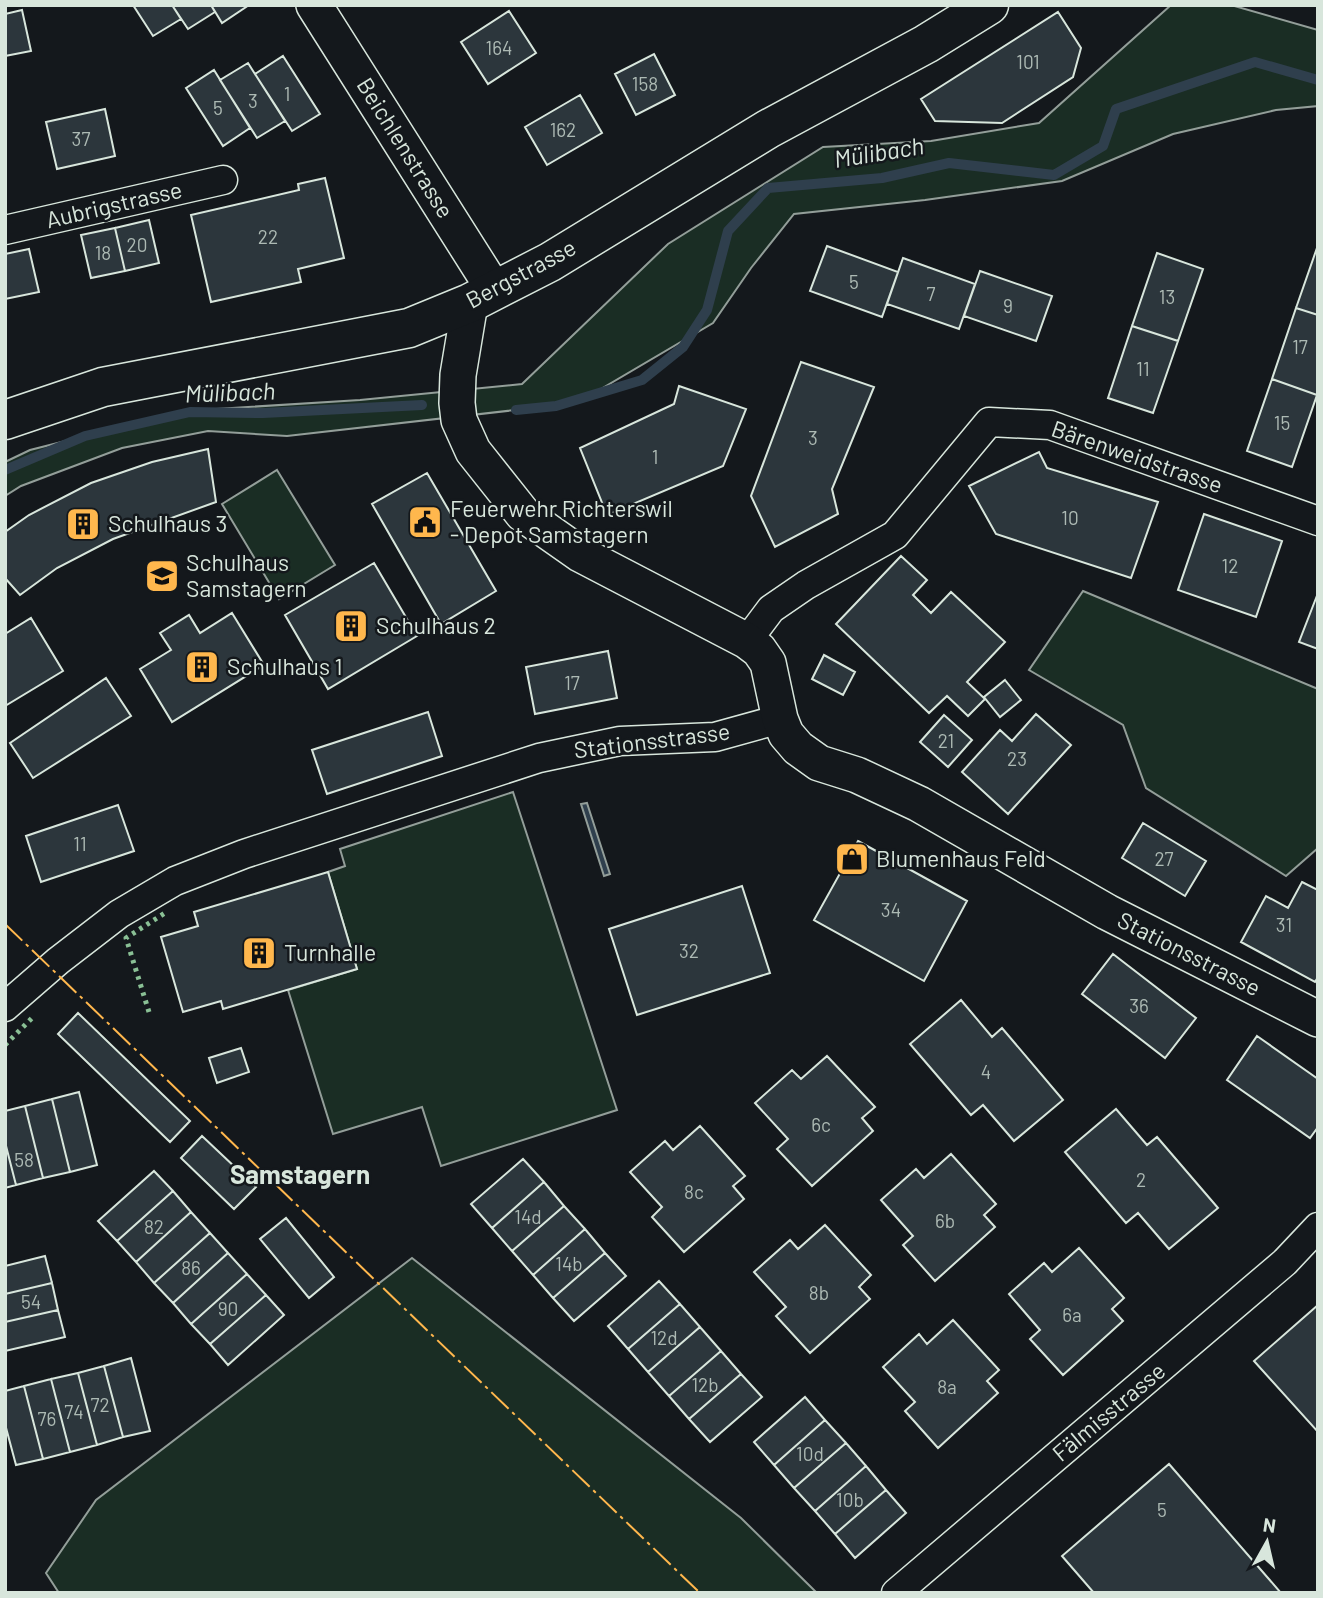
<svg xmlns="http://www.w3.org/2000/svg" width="1323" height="1598" font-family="Barlow,sans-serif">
	<rect width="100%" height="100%" fill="#14181c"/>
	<path fill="#1a2d24" stroke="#939e99" stroke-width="2" d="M1171,5H1231L1318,30V106L1276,110L1173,134L1062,181L925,200L794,214L751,268L713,323L577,403L287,436L208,431L122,448L21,486L5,496V462L30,450L184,411L360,400L522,384L668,244L823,147L931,141L1039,123Z
		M277,470L335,565L279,599L222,504Z
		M1083,591L1318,689V848L1286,876L1146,788L1123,725L1029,670Z
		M513,792L617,1110L441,1166L422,1107L333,1134L288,990L357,969L328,872L345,866L340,849Z
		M412,1258L741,1518L817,1593H59L46,1573L96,1500Z"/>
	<path fill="#2f3f4d" stroke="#939e99" stroke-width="2" d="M587,803L610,874L604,876L581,804Z"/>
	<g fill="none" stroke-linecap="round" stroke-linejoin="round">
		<path stroke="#2f3f4d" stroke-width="10" d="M516,410L556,406L642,380L683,347L707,310L728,231L768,188L882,178L949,163L1054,175L1103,146L1116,109L1255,62L1318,80
			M5,470L85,436L190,412L263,413L422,405"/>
	</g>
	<path fill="#2c363c" stroke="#d8e6dc" stroke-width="2" d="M133,5H172L181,19L153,36Z
		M172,5H211L215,12L188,29Z
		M211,5H249L222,23Z
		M22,10L31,51L5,56V14Z
		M509,11L536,53L488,84L461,42Z
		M1058,12L1081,48L1073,77L1002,123L935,121L921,99Z
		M654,54L675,95L636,115L615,74Z
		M283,56L320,114L292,131L255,74Z
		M248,63L285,121L257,138L220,80Z
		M214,70L250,128L223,146L186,88Z
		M580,95L602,133L547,165L525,127Z
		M105,109L115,156L57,169L46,122Z
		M325,178L344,258L298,269L301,282L211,302L191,215L299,190L298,184Z
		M149,220L159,263L125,271L115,228Z
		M115,228L125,271L91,278L81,235Z
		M1318,245V315L1296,308Z
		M827,246L898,272L882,317L810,291Z
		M29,249L39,292L5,299V254Z
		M1157,253L1203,269L1178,341L1132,326Z
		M903,258L975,284L959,329L887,304Z
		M980,271L1052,296L1036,341L964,316Z
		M1296,308L1318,315L1317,395L1272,379Z
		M1132,326L1178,341L1153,413L1108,398Z
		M801,362L874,387L832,489L838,514L775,547L751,496Z
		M1272,379L1317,395L1292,467L1247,451Z
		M679,386L746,409L723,466L607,515L580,448L674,404Z
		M208,449L216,502L113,539L57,568L20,595L5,578V532L29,515L91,483L152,462Z
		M1039,452L1047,468L1158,502L1131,578L996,534L969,486Z
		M427,473L496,591L441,624L372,504Z
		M1204,514L1282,541L1256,617L1178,590Z
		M901,556L927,580L913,595L931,613L951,592L1005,642L967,682L985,699L968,716L947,696L929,713L836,624Z
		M374,563L417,636L328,689L285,615Z
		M1318,593V649L1299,642Z
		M232,613L264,665L172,722L140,669L171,650L160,633L189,615L200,633Z
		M31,618L63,671L5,706V634Z
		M608,651L617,698L535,714L526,667Z
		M824,655L855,672L843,695L812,679Z
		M106,678L131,716L33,778L10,743Z
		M1005,680L1021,700L1000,717L984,697Z
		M428,712L442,756L327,794L312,750Z
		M1036,714L1071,745L1008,814L962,772L1000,730L1012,741Z
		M944,715L972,740L948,767L920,742Z
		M118,805L134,851L41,882L26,836Z
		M1143,823L1206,861L1185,896L1122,858Z
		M858,841L967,901L924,981L814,920Z
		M328,872L357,969L223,1009L221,1001L183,1012L161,937L198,926L194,912Z
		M1302,882L1318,890V977L1315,982L1241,942L1266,896L1288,908Z
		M742,886L770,973L637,1015L609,929Z
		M1113,954L1196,1018L1165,1058L1082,994Z
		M961,1000L992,1037L1002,1028L1063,1100L1014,1141L983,1105L971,1115L910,1044Z
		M78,1013L190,1121L170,1142L58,1034Z
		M1257,1036L1318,1079V1127L1310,1138L1227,1080Z
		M241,1048L249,1072L217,1083L209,1058Z
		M827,1056L875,1107L862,1118L873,1131L812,1186L777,1149L788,1139L755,1103L792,1070L801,1079Z
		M79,1092L97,1165L70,1172L52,1099Z
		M52,1099L70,1172L43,1178L25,1106Z
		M25,1106L43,1178L16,1185L5,1142V1111Z
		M1116,1109L1147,1145L1157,1137L1218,1208L1169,1249L1138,1213L1126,1223L1065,1152Z
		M700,1126L745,1176L733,1186L744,1199L684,1252L652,1217L662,1207L630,1172L665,1141L673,1150Z
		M202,1136L256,1187L234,1209L181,1158Z
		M5,1142L16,1185L5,1188Z
		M951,1154L996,1204L984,1215L995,1227L935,1281L903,1245L913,1236L881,1200L916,1169L924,1178Z
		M523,1159L544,1182L492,1228L471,1204Z
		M154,1171L173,1191L117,1241L98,1221Z
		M544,1182L564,1206L512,1251L492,1228Z
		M173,1191L191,1212L136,1262L117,1241Z
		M564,1206L585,1229L533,1275L512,1251Z
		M191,1212L210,1233L154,1283L136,1262Z
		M286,1218L334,1277L309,1298L260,1239Z
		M825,1225L871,1275L859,1287L870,1299L810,1353L776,1316L786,1307L754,1272L790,1240L798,1249Z
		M585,1229L605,1253L553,1298L533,1275Z
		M210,1233L228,1253L173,1303L154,1283Z
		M1079,1248L1124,1298L1112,1309L1123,1321L1063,1375L1030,1339L1040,1330L1009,1294L1044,1263L1052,1272Z
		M228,1253L247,1274L191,1324L173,1303Z
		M605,1253L626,1276L574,1321L553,1298Z
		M45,1256L52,1283L5,1294V1266Z
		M247,1274L266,1295L210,1344L191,1324Z
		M659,1281L680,1304L628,1349L608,1326Z
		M52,1283L58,1310L5,1322V1294Z
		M266,1295L284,1315L228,1365L210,1344Z
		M680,1304L700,1327L648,1372L628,1349Z
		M1318,1305V1432L1254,1361Z
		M58,1310L65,1337L5,1351V1322Z
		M953,1320L999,1370L987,1381L998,1393L938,1448L905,1411L915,1402L883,1367L919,1334L927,1344Z
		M700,1327L721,1351L669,1396L648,1372Z
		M721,1351L741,1374L689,1419L669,1396Z
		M131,1358L150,1431L123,1437L104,1366Z
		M104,1366L123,1437L97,1445L78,1373Z
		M78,1373L97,1445L70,1452L51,1379Z
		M741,1374L762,1397L710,1442L689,1419Z
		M51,1379L70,1452L43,1459L24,1386Z
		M24,1386L43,1459L16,1465L5,1424V1391Z
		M805,1397L825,1420L774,1465L754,1442Z
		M825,1420L846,1443L794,1488L774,1465Z
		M846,1443L866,1466L815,1511L794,1488Z
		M1169,1464L1281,1593H1094L1062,1556Z
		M866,1466L886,1490L835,1534L815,1511Z
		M886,1490L906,1513L855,1558L835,1534Z"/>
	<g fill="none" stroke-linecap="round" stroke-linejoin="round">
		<g stroke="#d8e6dc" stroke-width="31">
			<path id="minor" d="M5,230L223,180
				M747,641L771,609L806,585L895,535L989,422L1050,425L1318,521
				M5,1007L58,961L119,914L175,881L244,854L539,758L620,741L715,737L780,719
				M896,1593L1285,1262L1318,1227"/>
		</g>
		<g stroke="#d8e6dc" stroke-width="38">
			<path id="tertiary" d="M314,5L495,291
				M470,303L458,375L457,403L459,420L473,451L523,514L580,554L747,641L759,650L768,663L780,719L786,734L798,748L819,763L857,775L919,804L1107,912L1318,1019"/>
		</g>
		<g stroke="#d8e6dc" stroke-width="41">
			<path id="secondary" d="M5,420L103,387L409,328L470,303L550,262L768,129L926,44L989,5"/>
		</g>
		<use href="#minor" stroke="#14181c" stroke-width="28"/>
		<use href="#tertiary" stroke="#14181c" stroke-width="35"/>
		<use href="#secondary" stroke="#14181c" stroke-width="38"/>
		<path stroke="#8ac095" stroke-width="5" stroke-dasharray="3.5 5" stroke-linecap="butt" d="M149,1012L126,938L168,911
			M5,1045L33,1017"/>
		<path stroke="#ffb74d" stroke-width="2" stroke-dasharray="24 5 3.5 5" stroke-linecap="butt" d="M5,924L700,1593"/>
	</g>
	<defs>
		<g id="civic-square" transform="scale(1.75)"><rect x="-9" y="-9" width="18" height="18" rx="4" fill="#ffb74d" stroke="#14181c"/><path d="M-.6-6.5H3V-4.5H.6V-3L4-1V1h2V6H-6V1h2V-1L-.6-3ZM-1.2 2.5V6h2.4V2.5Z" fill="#111"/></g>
		<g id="building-square" transform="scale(1.75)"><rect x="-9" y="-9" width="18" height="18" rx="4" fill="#ffb74d" stroke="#14181c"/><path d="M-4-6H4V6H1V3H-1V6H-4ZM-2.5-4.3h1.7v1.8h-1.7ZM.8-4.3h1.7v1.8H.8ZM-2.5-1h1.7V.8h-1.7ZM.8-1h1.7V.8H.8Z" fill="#111"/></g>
		<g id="school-square" transform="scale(1.75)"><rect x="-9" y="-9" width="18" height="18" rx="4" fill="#ffb74d" stroke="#14181c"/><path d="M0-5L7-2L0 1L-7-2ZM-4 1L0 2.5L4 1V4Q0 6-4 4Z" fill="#111"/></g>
		<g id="shop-square" transform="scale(1.75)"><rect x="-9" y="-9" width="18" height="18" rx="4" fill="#ffb74d" stroke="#14181c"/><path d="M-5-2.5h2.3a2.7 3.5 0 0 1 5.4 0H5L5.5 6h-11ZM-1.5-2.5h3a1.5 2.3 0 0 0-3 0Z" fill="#111"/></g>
	</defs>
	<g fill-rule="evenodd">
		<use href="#civic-square" x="425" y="522"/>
		<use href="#building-square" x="83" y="524"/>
		<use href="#school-square" x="162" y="576"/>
		<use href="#building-square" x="351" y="626"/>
		<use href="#building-square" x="202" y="667"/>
		<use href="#shop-square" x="852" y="859"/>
		<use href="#building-square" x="259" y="953"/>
	</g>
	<g text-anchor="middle" stroke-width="5" stroke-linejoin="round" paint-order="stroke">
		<g font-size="19" fill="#adbab4">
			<text x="499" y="55">164</text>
			<text x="1028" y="69">101</text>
			<text x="645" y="91">158</text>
			<text x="287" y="101">1</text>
			<text x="253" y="108">3</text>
			<text x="218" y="115">5</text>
			<text x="563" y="137">162</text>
			<text x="81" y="146">37</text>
			<text x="268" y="244">22</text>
			<text x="137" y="252">20</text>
			<text x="103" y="260">18</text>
			<text x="854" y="289">5</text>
			<text x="931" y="301">7</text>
			<text x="1167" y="304">13</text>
			<text x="1008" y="313">9</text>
			<text x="1300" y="354">17</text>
			<text x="1143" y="376">11</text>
			<text x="1282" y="430">15</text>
			<text x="813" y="445">3</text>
			<text x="655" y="464">1</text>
			<text x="1070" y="525">10</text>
			<text x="1230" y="573">12</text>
			<text x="572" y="690">17</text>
			<text x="946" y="748">21</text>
			<text x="1017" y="766">23</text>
			<text x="80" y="851">11</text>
			<text x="1164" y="866">27</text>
			<text x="891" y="917">34</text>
			<text x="1284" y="932">31</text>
			<text x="689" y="958">32</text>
			<text x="1139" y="1013">36</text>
			<text x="986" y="1079">4</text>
			<text x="821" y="1132">6c</text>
			<text x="24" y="1167">58</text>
			<text x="1141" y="1187">2</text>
			<text x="694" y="1199">8c</text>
			<text x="528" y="1224">14d</text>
			<text x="945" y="1228">6b</text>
			<text x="154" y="1234">82</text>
			<text x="569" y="1271">14b</text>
			<text x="191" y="1275">86</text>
			<text x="819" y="1300">8b</text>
			<text x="31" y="1309">54</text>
			<text x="228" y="1316">90</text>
			<text x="1072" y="1322">6a</text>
			<text x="664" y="1345">12d</text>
			<text x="705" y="1392">12b</text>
			<text x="947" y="1394">8a</text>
			<text x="100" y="1412">72</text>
			<text x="74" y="1419">74</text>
			<text x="47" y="1426">76</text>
			<text x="810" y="1461">10d</text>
			<text x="850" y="1507">10b</text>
			<text x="1162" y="1517">5</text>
		</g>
		<g font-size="23" fill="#d8e6dc" stroke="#14181c">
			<text transform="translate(405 148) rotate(58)" y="8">Beichlenstrasse</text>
			<text transform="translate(114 205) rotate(-13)" y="8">Aubrigstrasse</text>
			<text transform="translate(521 274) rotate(-28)" y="8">Bergstrasse</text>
			<text transform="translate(1137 457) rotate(19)" y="8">Bärenweidstrasse</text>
			<text transform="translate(652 741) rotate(-7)" y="8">Stationsstrasse</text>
			<text transform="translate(1189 954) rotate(27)" y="8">Stationsstrasse</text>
			<text transform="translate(1109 1412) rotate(-40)" y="8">Fälmisstrasse</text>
		</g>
		<g font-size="23" fill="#d8e6dc" stroke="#14181c" text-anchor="start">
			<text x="450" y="517">Feuerwehr Richterswil<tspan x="450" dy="26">- Depot Samstagern</tspan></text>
			<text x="108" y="532">Schulhaus 3</text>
			<text x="186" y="571">Schulhaus<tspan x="186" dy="26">Samstagern</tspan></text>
			<text x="376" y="634">Schulhaus 2</text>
			<text x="227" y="675">Schulhaus 1</text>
			<text x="876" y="867">Blumenhaus Feld</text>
			<text x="284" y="961">Turnhalle</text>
		</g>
		<g font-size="24" font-style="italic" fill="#d8e6dc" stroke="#14181c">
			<text transform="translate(879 153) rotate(-9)" y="8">Mülibach</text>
			<text transform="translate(230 393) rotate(-2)" y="8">Mülibach</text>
		</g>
		<g font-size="26" font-weight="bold" fill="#d8e6dc" stroke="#14181c">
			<text x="300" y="1184">Samstagern</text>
		</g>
	</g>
	<rect width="1323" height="1598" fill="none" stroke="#d8e6dc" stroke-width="14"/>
	<g transform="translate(1267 1542) rotate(8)" stroke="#14181c" stroke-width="5" paint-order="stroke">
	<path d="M0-5L12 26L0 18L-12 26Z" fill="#d8e6dc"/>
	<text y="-10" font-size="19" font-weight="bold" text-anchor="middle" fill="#d8e6dc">N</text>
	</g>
</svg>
